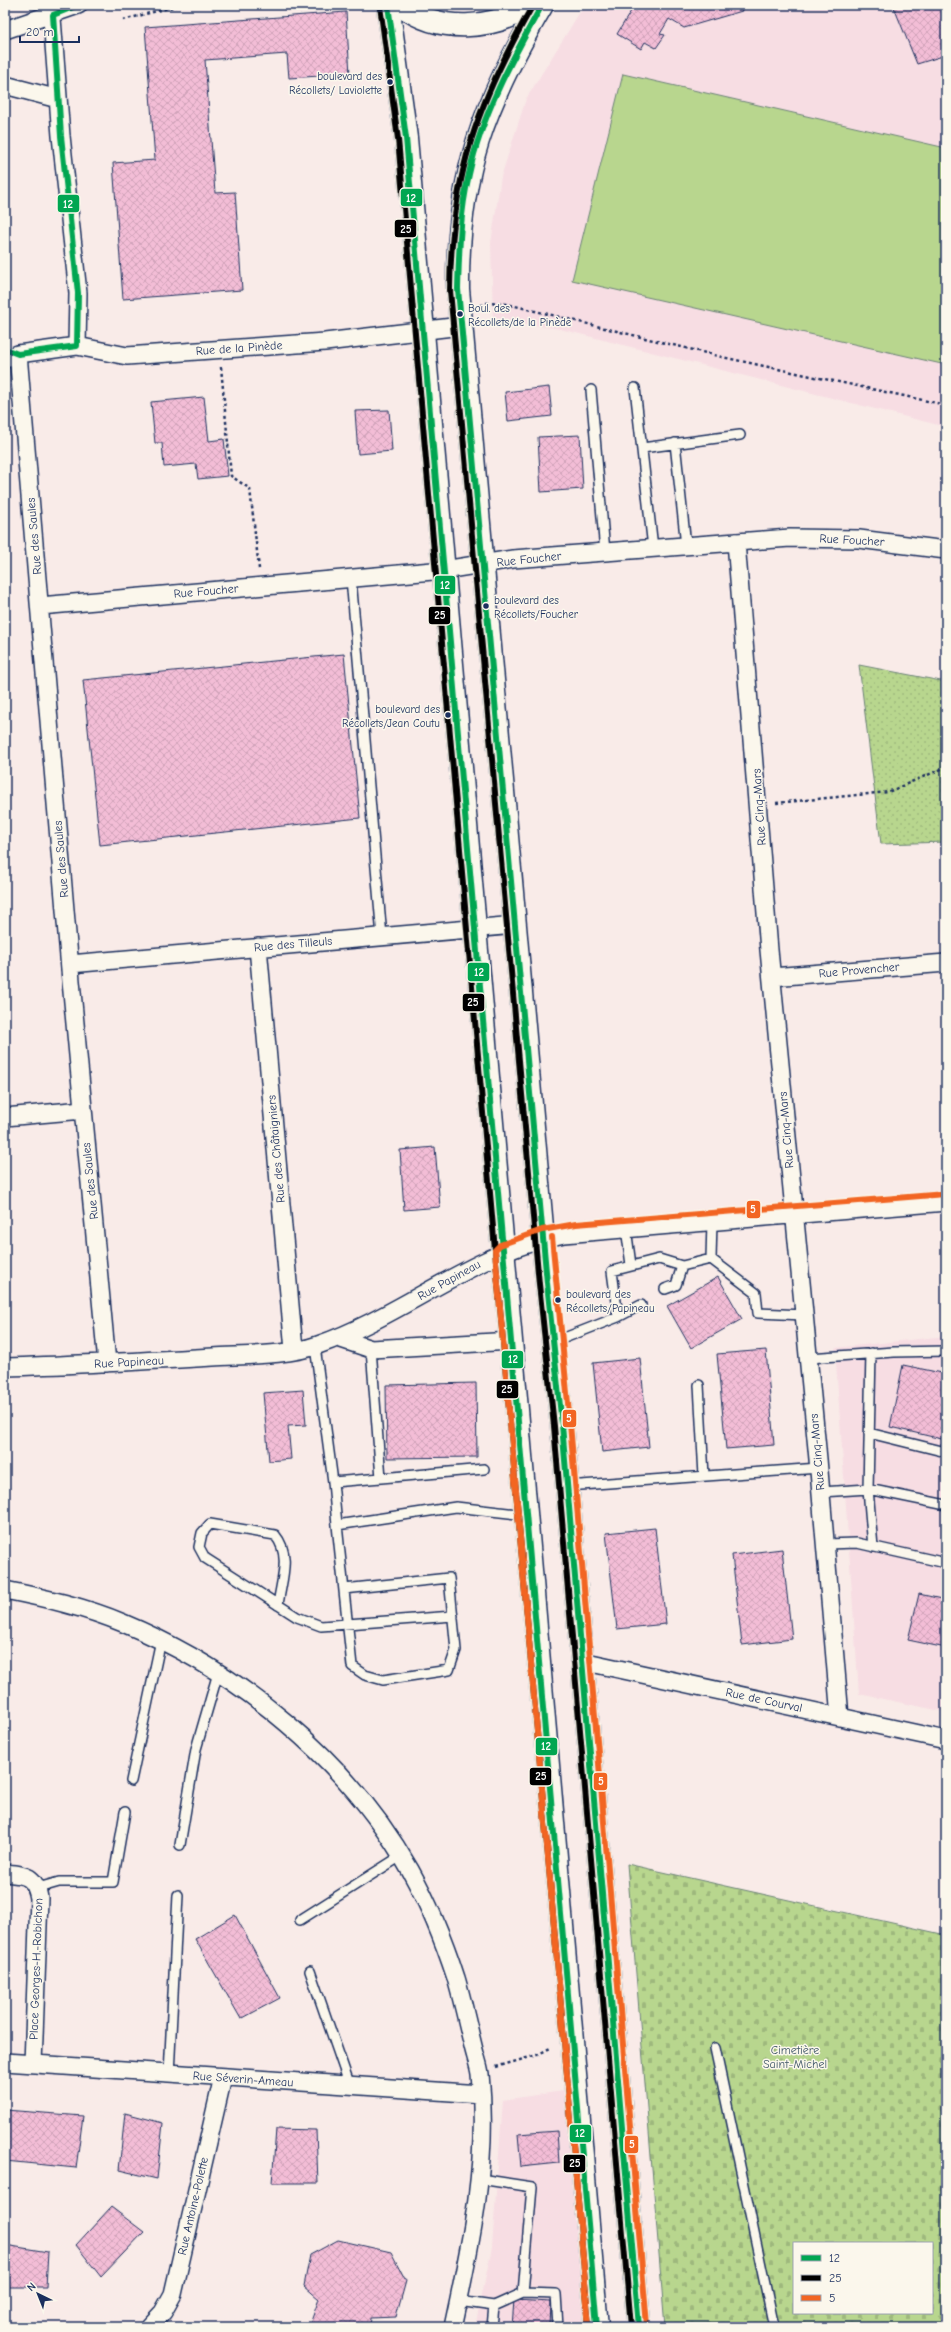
<svg xmlns="http://www.w3.org/2000/svg" width="951" height="2332" font-family="'Comic Neue',sans-serif">
	<defs>
		<pattern id="cemetery-stones" width="16" height="16" patternUnits="userSpaceOnUse"><rect width="16" height="16" fill="#b8d68e"/><path d="M2 7V4a2 2 0 0 1 4 0v3zM10 15v-3a2 2 0 0 1 4 0v3z" fill="#9eb87d"/></pattern>
		<pattern id="park-dots" width="8" height="8" patternUnits="userSpaceOnUse"><rect width="8" height="8" fill="#b8d68e"/><path d="M2 2h.1M6 6h.1" fill="none" stroke="#9eb87d" stroke-width="1.8" stroke-linecap="round"/></pattern>
		<pattern id="building-cross-hatch" width="8" height="8" patternUnits="userSpaceOnUse"><rect width="8" height="8" fill="#f3bdd6"/><path d="M0 0l8 8M0 8l8-8" fill="none" stroke="#d0a3ba"/></pattern>
	</defs>
	<rect width="100%" height="100%" fill="#f9ebe8"/>
	<filter id="ink" filterUnits="userSpaceOnUse"><feTurbulence type="fractalNoise" baseFrequency=".025" numOctaves="2"/><feDisplacementMap in="SourceGraphic" scale="8" xChannelSelector="R" yChannelSelector="G"/><feConvolveMatrix kernelMatrix="1 2 1 2 8 2 1 2 1" color-interpolation-filters="sRGB"/></filter>
	<g filter="url(#ink)">
		<path fill="#f7dde3" d="M588,5H946V427L560,329L493,319L491,243L501,177L526,99L580,12Z
			M946,1336V1712L859,1694L835,1348Z
			M569,2090L587,2327H475L492,2247L503,2100Z"/>
		<path fill="#b8d68e" stroke="#6a8276" d="M623,74L946,148V365L572,280Z"/>
		<path fill="url(#cemetery-stones)" stroke="#6a8276" fill-rule="evenodd" d="M627,1864L946,1935V2327H665ZM794,2243H932V2313H794Z"/>
		<path fill="url(#park-dots)" stroke="#6a8276" d="M859,665L946,682V842L881,844Z"/>
		<path fill="url(#building-cross-hatch)" stroke="#1b2f5e" d="M624,5H741L742,11L684,28L669,19L660,34L665,35L656,48L645,42L641,49L617,34L631,11Z
			M893,5H946V55L917,64Z
			M346,12L350,74L289,78L287,54L205,60L215,193L235,192L242,290L123,299L113,163L155,160L145,27Z
			M549,387L552,416L508,421L505,392Z
			M204,397L209,441L224,439L228,476L198,479L196,464L164,467L162,443H155L151,402Z
			M389,410L392,451L358,454L355,411Z
			M580,435L583,489L541,492L538,437Z
			M344,654L360,818L100,845L83,680Z
			M435,1147L440,1207L404,1210L400,1150Z
			M718,1277L742,1319L691,1348L667,1306Z
			M766,1350L774,1445L726,1449L717,1354Z
			M640,1358L649,1447L602,1452L593,1363Z
			M903,1365L946,1374V1440L890,1427Z
			M476,1383L477,1457L387,1458L386,1385Z
			M303,1390L306,1425L288,1426L291,1459L269,1461L263,1393Z
			M655,1528L666,1624L617,1629L606,1533Z
			M782,1549L792,1639L742,1645L732,1555Z
			M919,1594L946,1600V1648L908,1640Z
			M235,1915L280,1998L241,2019L195,1939Z
			M5,2110L83,2116L76,2168L5,2161Z
			M125,2113L163,2123L157,2179L119,2170Z
			M276,2129L316,2130L318,2183H272Z
			M557,2131L559,2163L521,2167L518,2134Z
			M111,2207L144,2232L101,2277L76,2245Z
			M338,2240L391,2252L406,2281L396,2317L371,2318L370,2327H306L310,2324L319,2299L304,2286L310,2255Z
			M5,2245L48,2252L46,2287H5Z
			M514,2300L551,2302L550,2327H512Z"/>
		<g fill="none" stroke-linecap="round" stroke-linejoin="round">
			<g stroke="#1b2f5e" stroke-width="12">
				<path id="lane" d="M635,388L653,548
					M591,390L605,552
					M675,443L686,546
					M642,448L740,435
					M351,578L382,937
					M626,1228L631,1265
					M711,1259L756,1293L758,1313L804,1315
					M665,1289L676,1285L682,1266
					M618,1317L641,1305
					M554,1342L618,1317L612,1271L659,1259L682,1266L711,1259L712,1221
					M315,1346L333,1482L337,1525L456,1507L526,1515
					M871,1353L868,1489L873,1547
					M809,1358L894,1352L946,1351
					M699,1385L704,1476
					M869,1433L946,1452
					M381,1478L484,1469
					M333,1482L381,1478L371,1349
					M567,1486L819,1468
					M821,1492L868,1489L946,1505
					M337,1525L352,1666L365,1675L383,1680L449,1670L456,1650L449,1578L344,1589
					M826,1544L857,1543L946,1563
					M278,1605C281,1581 292,1555 275,1535L210,1524L202,1533L199,1547L205,1558L297,1617L321,1626L453,1616
					M131,1781L161,1640
					M180,1845L196,1749L218,1673
					M38,1888L59,1882H113L125,1812
					M300,1920L401,1856
					M310,1971L350,2086
					M715,2048L774,2327
					M169,2074L178,1895
					M480,2179L532,2187L523,2293L556,2294L558,2327
					M458,2301L494,2306L523,2293
					M492,2327L494,2306"/>
			</g>
			<g stroke="#1b2f5e" stroke-width="20">
				<path id="street" d="M51,5L61,136L78,293L77,346
					M5,30L78,5
					M5,85L58,99
					M18,354L71,981L107,1363
					M5,359L18,354L77,346L127,356L325,342L461,326
					M736,542L769,950L818,1459L840,1717
					M40,606L444,570L513,559L790,538L859,539L946,550
					M258,947L294,1350
					M70,964L516,925
					M772,977L946,963
					M5,1117L83,1110
					M338,1338L371,1349L512,1341
					M5,1367C74,1365 144,1361 213,1357C245,1355 287,1356 318,1345C404,1315 473,1252 564,1234L946,1202
					M5,1590C45,1598 85,1607 123,1623C239,1671 348,1760 410,1870C429,1904 444,1941 456,1978C463,2002 468,2026 474,2050C476,2058 479,2066 480,2074C489,2160 471,2243 453,2327
					M582,1661L946,1740
					M5,1873C25,1875 35,1875 39,1898L33,2064
					M5,2062L481,2094
					M149,2327L163,2312L173,2294L223,2077"/>
			</g>
			<g stroke="#1b2f5e" stroke-width="25">
				<path id="secondary" d="M388,5L406,138L415,240L597,2327
					M401,5C440,34 492,30 532,5
					M542,5C484,104 457,173 458,289L547,1283L562,1425L639,2327"/>
			</g>
			<path stroke="#1b2f5e" stroke-width="2.5" stroke-dasharray="3 3" stroke-linecap="butt" d="M123,20L180,5
				M481,306L485,303L507,304L722,357L946,405
				M221,367L231,476L250,489L259,569
				M776,803L888,792L946,767
				M496,2067L537,2055L552,2047"/>
			<use href="#lane" stroke="#fbf7ec" stroke-width="9"/>
			<use href="#street" stroke="#fbf7ec" stroke-width="17"/>
			<use href="#secondary" stroke="#fbf7ec" stroke-width="22"/>
			<g stroke="#fbf7ec" stroke-width="9">
				<path id="bus-1" d="M388,5L406,138L597,2327
					M542,5C512,59 482,114 469,174C460,212 459,250 458,289L547,1283L562,1425L639,2327
					M5,349L18,354L77,346L78,293L61,136L53,15L78,5"/>
			</g>
			<g stroke="#fbf7ec" stroke-width="9">
				<path id="bus-2" d="M533,5C477,103 451,175 450,290L539,1284L554,1426L631,2327
					M380,6L398,139L589,2327"/>
			</g>
			<g stroke="#fbf7ec" stroke-width="9">
				<path id="bus-3" d="M552,1237L570,1424L647,2326
					M589,2327L495,1250L500,1245L542,1230L576,1224L945,1194"/>
			</g>
			<use href="#bus-1" stroke="#00a651" stroke-width="6"/>
			<use href="#bus-2" stroke="#000" stroke-width="6"/>
			<use href="#bus-3" stroke="#f26522" stroke-width="6"/>
		</g>
	</g>
	<g fill="#1b2f5e" stroke="#fbf7ec" stroke-width="1.5">
		<circle cx="390" cy="82" r="3.5"/>
		<circle cx="460" cy="314" r="3.5"/>
		<circle cx="486" cy="606" r="3.5"/>
		<circle cx="448" cy="715" r="3.5"/>
		<circle cx="558" cy="1300" r="3.5"/>
	</g>
	<g text-anchor="middle" stroke-width="3" stroke-linejoin="round" paint-order="stroke">
		<g font-size="11" fill="#1b2f5e" stroke="#fbf7ec" text-anchor="start">
			<text x="382" y="80" text-anchor="end">boulevard des<tspan x="382" dy="14">Récollets/ Laviolette</tspan></text>
			<text x="468" y="312">Boul. des<tspan x="468" dy="14">Récollets/de la Pinède</tspan></text>
			<text x="494" y="604">boulevard des<tspan x="494" dy="14">Récollets/Foucher</tspan></text>
			<text x="440" y="713" text-anchor="end">boulevard des<tspan x="440" dy="14">Récollets/Jean Coutu</tspan></text>
			<text x="566" y="1298">boulevard des<tspan x="566" dy="14">Récollets/Papineau</tspan></text>
		</g>
		<g font-size="12" fill="#1b2f5e" stroke="#fbf7ec">
			<text transform="translate(239 348) rotate(-4)" y="4">Rue de la Pinède</text>
			<text transform="translate(34 536) rotate(-95)" y="4">Rue des Saules</text>
			<text transform="translate(852 540) rotate(3)" y="4">Rue Foucher</text>
			<text transform="translate(529 559) rotate(-6)" y="4">Rue Foucher</text>
			<text transform="translate(206 591) rotate(-5)" y="4">Rue Foucher</text>
			<text transform="translate(759 807) rotate(-94)" y="4">Rue Cinq-Mars</text>
			<text transform="translate(61 859) rotate(-95)" y="4">Rue des Saules</text>
			<text transform="translate(293 944) rotate(-5)" y="4">Rue des Tilleuls</text>
			<text transform="translate(859 970) rotate(-5)" y="4">Rue Provencher</text>
			<text transform="translate(786 1130) rotate(-95)" y="4">Rue Cinq-Mars</text>
			<text transform="translate(276 1149) rotate(-95)" y="4">Rue des Châtaigniers</text>
			<text transform="translate(90 1181) rotate(-96)" y="4">Rue des Saules</text>
			<text transform="translate(449 1280) rotate(-29)" y="4">Rue Papineau</text>
			<text transform="translate(129 1362) rotate(-3)" y="4">Rue Papineau</text>
			<text transform="translate(817 1452) rotate(-95)" y="4">Rue Cinq-Mars</text>
			<text transform="translate(764 1700) rotate(12)" y="4">Rue de Courval</text>
			<text transform="translate(36 1969) rotate(-88)" y="4">Place Georges-H.-Robichon</text>
			<text transform="translate(243 2079) rotate(4)" y="4">Rue Séverin-Ameau</text>
			<text transform="translate(193 2206) rotate(-77)" y="4">Rue Antoine-Polette</text>
		</g>
		<g font-size="12" fill="#42596a" stroke="#fbf7ec">
			<text x="795" y="2054">Cimetière<tspan x="795" dy="14">Saint-Michel</tspan></text>
		</g>
	</g>
	<g stroke="#fbf7ec" stroke-width="1.5">
		<rect x="400" y="188" width="23" height="19" rx="4" fill="#00a651"/>
		<rect x="57" y="194" width="23" height="19" rx="4" fill="#00a651"/>
		<rect x="394" y="219" width="23" height="19" rx="4" fill="#000"/>
		<rect x="434" y="575" width="22" height="20" rx="4" fill="#00a651"/>
		<rect x="428" y="606" width="23" height="19" rx="4" fill="#000"/>
		<rect x="467" y="962" width="23" height="20" rx="4" fill="#00a651"/>
		<rect x="462" y="993" width="23" height="19" rx="4" fill="#000"/>
		<rect x="746" y="1200" width="15" height="19" rx="4" fill="#f26522"/>
		<rect x="501" y="1350" width="23" height="19" rx="4" fill="#00a651"/>
		<rect x="496" y="1380" width="23" height="19" rx="4" fill="#000"/>
		<rect x="562" y="1409" width="15" height="19" rx="4" fill="#f26522"/>
		<rect x="535" y="1737" width="23" height="19" rx="4" fill="#00a651"/>
		<rect x="529" y="1767" width="23" height="19" rx="4" fill="#000"/>
		<rect x="593" y="1772" width="15" height="19" rx="4" fill="#f26522"/>
		<rect x="569" y="2124" width="23" height="19" rx="4" fill="#00a651"/>
		<rect x="624" y="2135" width="15" height="19" rx="4" fill="#f26522"/>
		<rect x="563" y="2154" width="23" height="19" rx="4" fill="#000"/>
	</g>
	<g font-size="11" text-anchor="middle" font-weight="bold" fill="#fff">
		<text x="411" y="202">12</text>
		<text x="68" y="208">12</text>
		<text x="406" y="233">25</text>
		<text x="445" y="589">12</text>
		<text x="440" y="619">25</text>
		<text x="479" y="976">12</text>
		<text x="473" y="1006">25</text>
		<text x="753" y="1213">5</text>
		<text x="513" y="1363">12</text>
		<text x="507" y="1393">25</text>
		<text x="569" y="1422">5</text>
		<text x="546" y="1750">12</text>
		<text x="541" y="1780">25</text>
		<text x="601" y="1785">5</text>
		<text x="580" y="2137">12</text>
		<text x="632" y="2148">5</text>
		<text x="575" y="2167">25</text>
	</g>
	<rect width="951" height="2332" fill="none" stroke="#fbf7ec" stroke-width="20"/>
	<rect x="10" y="10" width="931" height="2312" fill="none" stroke="#1b2f5e" stroke-width="1.5" filter="url(#ink)"/>
	<rect x="793" y="2242" width="140" height="72" fill="#fbf7ec" stroke="#a1a7b3"/>
	<rect x="801" y="2255" width="20" height="6" fill="#00a651" stroke="#a1a7b3"/>
	<text x="829" y="2262" font-size="12" fill="#1b2f5e">12</text>
	<rect x="801" y="2275" width="20" height="6" fill="#000000" stroke="#a1a7b3"/>
	<text x="829" y="2282" font-size="12" fill="#1b2f5e">25</text>
	<rect x="801" y="2295" width="20" height="6" fill="#f26522" stroke="#a1a7b3"/>
	<text x="829" y="2302" font-size="12" fill="#1b2f5e">5</text>
	<g transform="translate(38 2294) rotate(317)" stroke="#fbf7ec" stroke-width="3" paint-order="stroke">
	<path d="M0-3L7 15L0 10L-7 15Z" fill="#1b2f5e"/>
	<text y="-6" font-size="11" font-weight="bold" text-anchor="middle" fill="#1b2f5e">N</text>
	</g>
	<path d="M20 36v6h59v-6" fill="none" stroke="#1b2f5e" stroke-width="2"/>
	<text x="26" y="36" font-size="12" fill="#1b2f5e" stroke="#fbf7ec" stroke-width="3" paint-order="stroke">20 m</text>
</svg>
